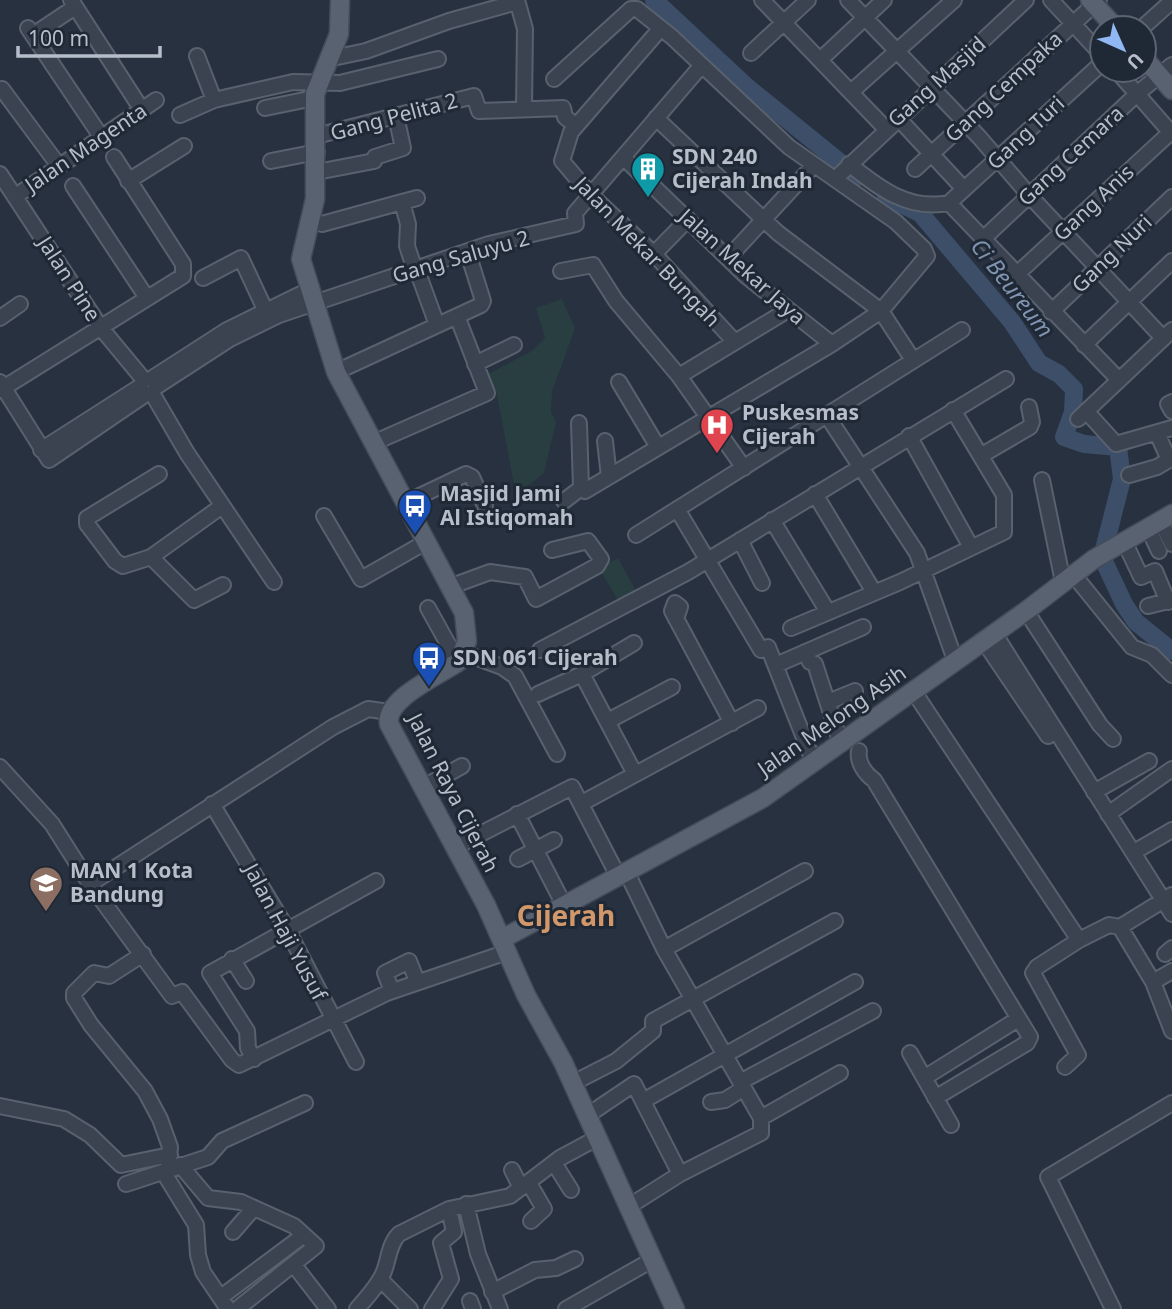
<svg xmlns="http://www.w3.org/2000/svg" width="1172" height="1309" font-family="'Noto Sans',sans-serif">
	<rect width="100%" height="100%" fill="#273140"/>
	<path fill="#293e41" d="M562,299L575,328L552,392L551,412L556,422L544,473L516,495L496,390H493L488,374L532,351L545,338L536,308Z
		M618,558L636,591L620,604L599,568Z"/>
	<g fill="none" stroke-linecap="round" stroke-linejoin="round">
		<path stroke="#3d4e68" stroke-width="18" d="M654,0L747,87L858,177
			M886,197L920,213L1012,322L1039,363L1059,374L1074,389L1073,412L1064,437L1084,444L1118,447L1122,479L1102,557L1124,604L1136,622L1172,651"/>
		<g stroke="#58616d" stroke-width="18">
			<path id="minor" d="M71,0L142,110
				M517,0L525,29L524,108
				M762,0L886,129
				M848,0L980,138L1029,195L1163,338
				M1051,0L1102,55
				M28,28L102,138
				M661,28L571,132L562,161L590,194L654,254L734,341
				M1142,28L1172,1
				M33,35L75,7
				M751,53L808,0
				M197,56L214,100L293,82L340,83L438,59
				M328,59L366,51L449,21L517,2
				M820,60L884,0
				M1116,70L1172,134
				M554,79L631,9H637L672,37L789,147L896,222L924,249L927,256L881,311L832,344L585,491L581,488L579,423
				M2,89L59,166
				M851,92L954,0
				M265,108L314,98
				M180,115L214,100
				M656,118L778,233L881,311L913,360
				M898,118L964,189
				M316,136L474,96L479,111L563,108L565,117L576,126
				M624,158L746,276L832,344
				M271,161L317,152
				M849,164C879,188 908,211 949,203
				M915,169L1099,0
				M317,172L374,161L375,157L403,148L396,116
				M0,174L101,328L144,380
				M835,179L1026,0
				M128,181L184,146
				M73,186L147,298
				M16,196L156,100
				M402,202L417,198
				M949,203L1119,380
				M949,203L1102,63
				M309,220L322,224L402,202L408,224L407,246L415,270
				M984,238L1138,93L1172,65
				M654,254L688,219
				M728,258L814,165
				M417,270L437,325
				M561,271L593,265L616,301L679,376L744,468
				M1016,275L1172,131
				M203,278L241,258L268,316
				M1051,312L1172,197
				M0,318L20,304
				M1084,345L1172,261
				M475,364L514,345
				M336,372L481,305L483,301L468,253
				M679,376L788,310
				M151,379L227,330L309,290
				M0,382L49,460L146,394
				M619,382L658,447
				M156,387L230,339L279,315L489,244L576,224L575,213L702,65
				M0,390L183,276V264L114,157
				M152,393L187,453L274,582
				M1172,402L1168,404L1172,411
				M1086,411L1116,444L1172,428
				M826,414L917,553L955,660
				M1078,419L1172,330
				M1157,433L1169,460
				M909,436L971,547
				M605,441L609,477
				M373,443L487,393L457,316
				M41,450L141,386
				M982,455L1030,427L1032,422L1029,407
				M159,474L87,518V524L115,561L123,566L151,557L222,506
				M1129,475L1157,467L1172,458
				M1042,480L1063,582
				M815,494L874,592
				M564,501L581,488
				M405,503L466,474L472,477L485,506
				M677,509L761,650L768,647L814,763
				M324,516L361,579L426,542
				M772,520L828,612
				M1160,520L1172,544
				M1148,528L1159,551
				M636,535L962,330
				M740,540L762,583
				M1124,541L1141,577L1155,571L1168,602
				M151,557L194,600L223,585
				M1073,574L1132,647L1152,655L1172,675
				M452,586L490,572L525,577L536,599L597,566L601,559L588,541L552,550
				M1148,606L1172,600
				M428,608L458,662
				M1026,611L1100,725L1113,739
				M676,619L680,607L675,603L672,611L732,723
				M791,628L900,582L1004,532V495L953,410
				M994,633L1172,914
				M983,640L1048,736
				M540,650L688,572L1006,379
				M805,652L810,662L815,664L841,744
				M464,653L502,667L515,676L557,754
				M776,665L863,627
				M582,674L635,774
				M914,692L1079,940L1109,925L1120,927L1153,982L1172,1031
				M538,694L582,674L634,643
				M828,702L855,691
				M608,721L672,687
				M859,751C857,762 865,774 874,780L1030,1037L1027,1043L935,1098
				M0,767L52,824L90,884L172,996L182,992L232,1060L239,1065L387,993L507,952
				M422,788L462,766
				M1094,792L1149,761
				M582,803L758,708
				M212,804L287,929L356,1062
				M517,814L564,905
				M1108,814L1172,769
				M455,847L572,787L618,876
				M1134,852L1172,830
				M518,859L554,840
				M626,871L664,949L761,1118L840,1073
				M90,884L333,727L368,709L389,712
				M1120,927L1172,895
				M664,949L805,871
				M143,954L109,976L94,973L74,993V998L91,1025L145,1091L160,1119L170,1147L167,1178L196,1225L198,1255L203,1272L228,1309
				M1165,954L1172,948
				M232,959L246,981
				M1153,982L1172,971
				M392,991L385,973L409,961L417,981
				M910,1053L951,1125
				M254,1059L248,1048L247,1031L210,973L376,881
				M1065,1067L1078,1055L1033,973L1037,967L1079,940
				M924,1078L1018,1019
				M740,1082L873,1011
				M573,1083L616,1061L653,1031V1021L835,921
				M643,1101L855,982
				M711,1102L725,1100L744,1088
				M0,1106L64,1119L90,1135L121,1165L170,1155
				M588,1115L634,1084L680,1174
				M554,1163L571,1190
				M180,1165L208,1198L241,1202L294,1226L316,1246L237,1309
				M512,1170L521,1188
				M529,1183L544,1209L531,1221
				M126,1184L208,1157L222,1141L305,1103
				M466,1204L478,1254L500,1309
				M628,1207L680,1174L761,1133V1118
				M233,1232L253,1209
				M294,1265L328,1309
				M380,1279L410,1309
				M492,1292L535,1270L556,1268L575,1259
				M221,1297L304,1235
				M470,1301L473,1309
				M357,1309C366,1298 376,1288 382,1276C389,1262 388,1245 399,1234L449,1209L510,1196L560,1158L597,1138
				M432,1309L451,1279L441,1243L454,1232L449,1209
				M566,1309L652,1260
				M1113,1309L1048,1177L1172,1103"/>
		</g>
		<g stroke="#444c59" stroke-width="21">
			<path id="major" d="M340,0L339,34L315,94V199L301,259L336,372L464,613L467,641L458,662C440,675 384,699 389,724L486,905L526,995L563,1062L675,1309
				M1090,0L1116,28
				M1144,58L1172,90
				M502,939L763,798L1026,611L1094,559L1172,514"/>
		</g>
		<use href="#minor" stroke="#3b4350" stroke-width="14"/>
		<use href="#major" stroke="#596270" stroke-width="18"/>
	</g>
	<defs>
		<g id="building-pin" transform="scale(1.75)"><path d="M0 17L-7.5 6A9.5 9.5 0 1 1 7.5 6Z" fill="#0f9aa8" stroke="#1f2835"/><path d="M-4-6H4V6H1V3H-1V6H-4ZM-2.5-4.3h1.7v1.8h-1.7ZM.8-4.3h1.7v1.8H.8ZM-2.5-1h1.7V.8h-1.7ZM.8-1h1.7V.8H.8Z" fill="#fff"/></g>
		<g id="hospital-pin" transform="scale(1.75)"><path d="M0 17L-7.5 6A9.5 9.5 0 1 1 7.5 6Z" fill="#e0444e" stroke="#1f2835"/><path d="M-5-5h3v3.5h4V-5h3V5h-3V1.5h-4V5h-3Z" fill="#fff"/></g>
		<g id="bus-pin" transform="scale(1.75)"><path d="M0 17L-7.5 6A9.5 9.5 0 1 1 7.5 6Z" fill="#1a4fb4" stroke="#1f2835"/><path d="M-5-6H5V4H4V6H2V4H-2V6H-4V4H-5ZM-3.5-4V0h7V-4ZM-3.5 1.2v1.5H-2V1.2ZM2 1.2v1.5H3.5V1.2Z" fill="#fff"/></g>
		<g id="school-pin" transform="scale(1.75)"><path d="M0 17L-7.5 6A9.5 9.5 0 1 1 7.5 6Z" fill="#8d6e63" stroke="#1f2835"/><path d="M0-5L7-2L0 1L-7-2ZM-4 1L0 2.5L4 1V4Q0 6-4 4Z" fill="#fff"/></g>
	</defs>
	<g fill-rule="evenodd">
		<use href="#building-pin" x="648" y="169"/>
		<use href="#hospital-pin" x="717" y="425"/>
		<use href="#bus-pin" x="415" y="506"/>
		<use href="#bus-pin" x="429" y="658"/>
		<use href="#school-pin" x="46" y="883"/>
	</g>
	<g text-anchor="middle" stroke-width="6" stroke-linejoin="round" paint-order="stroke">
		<g font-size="21" fill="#b7beca" stroke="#1f2835">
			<text transform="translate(937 82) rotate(-42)" y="7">Gang Masjid</text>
			<text transform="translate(1004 87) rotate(-43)" y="7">Gang Cempaka</text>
			<text transform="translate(394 117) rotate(-15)" y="7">Gang Pelita 2</text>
			<text transform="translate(1026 133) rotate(-43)" y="7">Gang Turi</text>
			<text transform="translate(86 148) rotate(-34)" y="7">Jalan Magenta</text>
			<text transform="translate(1071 156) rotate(-43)" y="7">Gang Cemara</text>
			<text transform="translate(1094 203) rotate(-43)" y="7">Gang Anis</text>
			<text transform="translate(647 252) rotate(46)" y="7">Jalan Mekar Bungah</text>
			<text transform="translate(1112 254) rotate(-44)" y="7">Gang Nuri</text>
			<text transform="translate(461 257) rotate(-16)" y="7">Gang Saluyu 2</text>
			<text transform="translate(742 267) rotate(42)" y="7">Jalan Mekar Jaya</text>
			<text transform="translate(69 279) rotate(57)" y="7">Jalan Pine</text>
			<text transform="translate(832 721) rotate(-35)" y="7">Jalan Melong Asih</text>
			<text transform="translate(453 793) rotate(63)" y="7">Jalan Raya Cijerah</text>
			<text transform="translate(285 932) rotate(62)" y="7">Jalan Haji Yusuf</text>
		</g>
		<g font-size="21" font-weight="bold" fill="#b7beca" stroke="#1f2835" text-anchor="start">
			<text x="672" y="164">SDN 240<tspan x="672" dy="24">Cijerah Indah</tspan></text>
			<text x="742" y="420">Puskesmas<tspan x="742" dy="24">Cijerah</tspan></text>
			<text x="440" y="501">Masjid Jami<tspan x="440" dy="24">Al Istiqomah</tspan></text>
			<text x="453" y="665">SDN 061 Cijerah</text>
			<text x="70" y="878">MAN 1 Kota<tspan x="70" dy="24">Bandung</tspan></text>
		</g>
		<g font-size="23" font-style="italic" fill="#8094b1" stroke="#1f2835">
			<text transform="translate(1012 288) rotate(52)" y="8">Ci Beureum</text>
		</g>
		<g font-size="28" font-weight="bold" fill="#d2986a" stroke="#1f2835">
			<text x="566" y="926">Cijerah</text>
		</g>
	</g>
	<g transform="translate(1123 49) rotate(135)"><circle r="33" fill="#1f2835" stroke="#5c6471" stroke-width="2"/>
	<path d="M0-5L12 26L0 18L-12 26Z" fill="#92b7f5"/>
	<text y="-10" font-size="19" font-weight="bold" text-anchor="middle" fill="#b7beca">U</text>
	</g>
	<path d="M18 46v10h142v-10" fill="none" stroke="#b7beca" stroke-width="3.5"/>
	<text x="28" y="46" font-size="21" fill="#b7beca" stroke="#1f2835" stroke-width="5" paint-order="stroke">100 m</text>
</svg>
